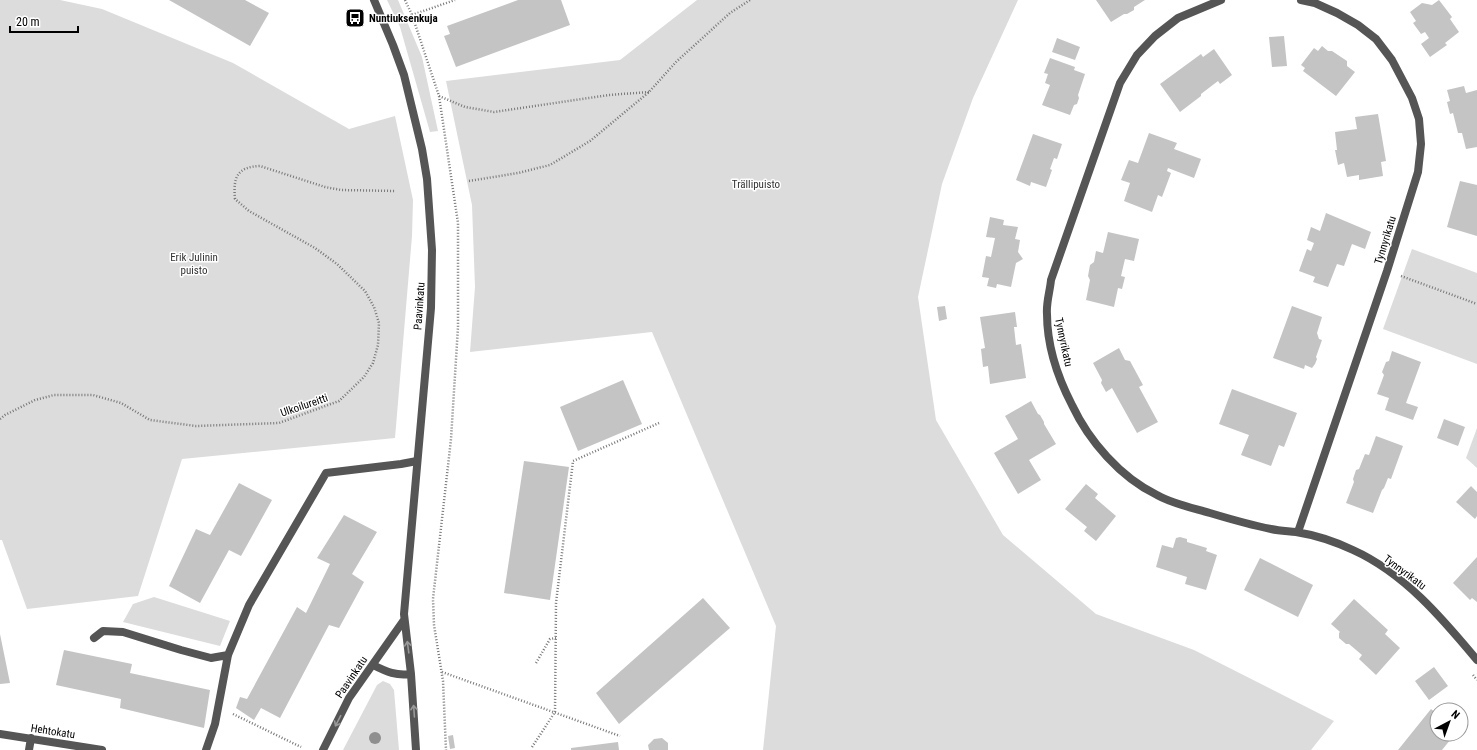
<svg xmlns="http://www.w3.org/2000/svg" width="1477" height="750" font-family="'Roboto Condensed',sans-serif">
	<rect width="100%" height="100%" fill="#fff"/>
	<path fill="#dcdcdc" d="M0,0H60L102,9L233,63L349,129L395,116L413,200L412,236L395,438L182,459L138,596L27,609L2,540H0Z
		M387,0H398L422,57L438,131L430,132L400,27Z
		M697,0H1018L973,98L942,184L918,297L936,420L1003,535L1096,614L1194,650L1334,721L1311,750H763L776,626L652,332L470,352L475,287L472,205L446,81L620,60Z
		M1412,249L1477,273V364L1383,329Z
		M1477,428V468L1466,458Z
		M154,597L230,621L220,646L123,622L133,604Z
		M383,681L390,684L394,690L399,750H343L377,685Z"/>
	<path fill="#c4c4c4" d="M169,0H245L269,13L250,46Z
		M518,0H561L570,25L456,67L444,36L450,34L447,26Z
		M1096,0H1145L1134,7V10L1127,14H1124L1111,22Z
		M1439,0L1452,17L1450,19L1459,32L1445,43L1447,45L1430,57L1421,44L1429,38L1425,32L1421,34L1413,23L1416,21L1410,12L1422,3L1432,5Z
		M1284,36L1287,66L1272,67L1269,37Z
		M1057,38L1080,47L1075,60L1052,52Z
		M1322,46L1328,51H1332L1347,61V66L1355,72L1336,96L1303,71L1305,68L1301,65L1314,48L1318,51Z
		M1214,49L1232,75L1220,84L1218,81L1201,94V96L1180,112L1160,84L1201,54L1203,57Z
		M1050,58L1075,67L1074,70L1085,74L1078,95L1079,98L1077,104L1074,105L1070,115L1042,105L1050,85L1045,83L1048,74L1044,73Z
		M1464,86L1466,93L1477,90V147L1466,149L1462,133H1458L1453,113L1450,114L1447,102L1450,101L1447,90Z
		M1378,114L1386,161L1381,162L1383,176L1359,180V175L1347,177L1344,163L1338,165L1335,150H1337L1335,132L1357,129L1355,117Z
		M1149,133L1177,143L1174,149L1201,159L1194,178L1168,168L1167,171L1171,173L1162,197L1158,195L1152,212L1124,201L1130,183L1121,180L1129,160L1138,163Z
		M1033,134L1062,144L1057,159L1054,158L1050,169L1052,170L1046,187L1031,182L1030,186L1016,180Z
		M1460,181L1477,185V236L1447,227Z
		M1326,213L1371,232L1365,249L1352,244L1344,266L1337,264L1328,287L1313,282L1315,277L1299,271L1307,249L1311,251L1314,243L1307,240L1311,227L1320,231Z
		M990,217L1004,220L1003,225L1018,227L1015,239L1020,240L1018,252L1023,259L1016,263L1011,287L997,284L996,288L987,286L989,278L982,277L986,256L991,257L995,238L986,237Z
		M1108,232L1139,239L1134,261L1125,259L1121,276L1125,277L1122,289L1118,288L1114,307L1086,300L1090,280L1088,276L1090,265L1094,262L1096,251L1103,253Z
		M945,306L947,319L939,321L937,307Z
		M1292,306L1322,317L1317,333L1319,339L1322,340L1316,357L1317,359L1315,364L1312,368L1305,365L1304,369L1273,358Z
		M1015,312L1017,327H1014L1016,345L1021,344L1026,378L990,384L988,366L983,367L981,349L985,348L980,317Z
		M1119,348L1125,360L1130,361L1143,385L1139,387L1158,422L1137,433L1112,388L1106,392L1101,383L1102,380L1093,363Z
		M1392,351L1421,362L1406,403L1418,407L1413,420L1385,410L1389,398L1377,394L1384,375L1382,372L1386,362L1389,361Z
		M623,380L642,424L578,451L560,407Z
		M1232,389L1297,413L1284,447L1279,445L1271,466L1241,455L1249,435L1219,424Z
		M1031,401L1038,414L1040,415L1044,422V424L1056,444L1029,460L1041,480L1018,494L994,453L1018,439L1005,416Z
		M1444,419L1465,427L1458,446L1437,438Z
		M1376,436L1403,446L1391,479L1388,478L1384,488L1382,490L1373,513L1346,503L1354,482L1353,479L1356,470L1359,469L1365,454L1369,455Z
		M524,461L569,467L550,600L504,593Z
		M239,483L272,500L241,556L229,550L200,603L169,586L196,529L210,535Z
		M1086,484L1098,494L1095,498L1116,516L1096,541L1084,531L1087,527L1065,509Z
		M1471,486L1477,492V516L1475,519L1456,502Z
		M344,515L377,532L352,574L364,582L339,628L329,625L280,718L261,708L254,720L236,708L240,697L247,699L297,607L306,613L330,564L317,558Z
		M1180,537L1187,539V542L1207,548L1206,551L1217,555L1206,590L1185,584L1187,577L1156,567L1162,545L1173,548L1176,538Z
		M1477,557V602L1472,598L1470,600L1453,583Z
		M1260,558L1313,585L1298,617L1244,590Z
		M703,598L730,628L619,724L596,693Z
		M1354,599L1388,630L1385,634L1400,648L1376,675L1359,659L1362,655L1349,644H1346L1339,638V633L1340,632L1331,624Z
		M0,634L10,683L0,684Z
		M64,650L132,664L130,673L210,690L204,728L120,708L121,699L56,685Z
		M1434,667L1448,686L1429,700L1415,681Z
		M1431,709L1437,714V734H1455L1442,750H1398Z
		M453,735L455,748L450,749L448,736Z
		M662,738L668,743V750H649L648,745L654,739Z
		M618,742L619,750H571V748Z"/>
	<g fill="none" stroke-linecap="round" stroke-linejoin="round">
		<path stroke="#777" stroke-width="2.5" stroke-dasharray="1 2" stroke-linecap="butt" d="M405,0L412,15L439,96L458,223V327L451,439L433,599L434,625L443,681L446,750
			M412,15L455,0
			M439,96L465,107L494,112L609,95L649,92
			M469,181L518,173L550,165L590,141L649,92L676,62L730,13L750,0
			M1401,276L1477,304
			M0,419L5,415L35,400L54,395H93L121,403L150,420L196,426L279,423L339,401L364,377L373,363L378,345L379,323L374,307L365,291L337,264L315,248L249,211L235,199C233,177 237,167 260,166L325,187L341,190L396,191
			M536,663L550,639L556,638
			M442,672L620,736
			M1473,675L1477,680
			M233,714L301,747
			M532,747L555,712L556,603L573,461L659,423"/>
		<path stroke="#555" stroke-width="8" d="M94,638L103,631L123,632L181,650L211,658L228,655
			M206,750L215,724L228,655L249,605L326,473L401,464L417,461"/>
		<path stroke="#555" stroke-width="8" d="M374,0L393,45L404,75L422,149L427,179L432,250L431,308L404,614L411,674L416,750
			M1221,0L1178,18L1155,36L1137,55L1120,83L1051,280C1050,291 1046,303 1047,314C1047,345 1058,378 1072,405C1089,441 1120,477 1157,495C1173,504 1193,508 1210,513C1230,519 1251,525 1271,529C1280,531 1288,531 1296,532C1315,535 1336,542 1353,550C1404,573 1442,618 1477,660
			M1298,532L1387,271L1418,172L1421,144L1419,119L1412,98L1392,60L1376,39L1358,25L1337,13L1315,3L1301,0
			M373,665C387,672 396,676 411,674
			M0,734L102,750
			M29,750L31,738
			M323,750L349,698L404,620"/>
	</g>
	<circle fill="#8f8f8f" cx="375" cy="738" r="6"/>
	<defs><path id="oneway-shaft" d="M-6 0H5M1.5-3L5.5 0L1.5 3" fill="none" stroke-width="1.6" stroke-linecap="round" stroke-linejoin="round"/></defs>
	<g stroke="#999">
		<use href="#oneway-shaft" transform="translate(408 647) rotate(-98)"/>
		<use href="#oneway-shaft" transform="translate(414 711) rotate(-94)"/>
		<use href="#oneway-shaft" transform="translate(338 721) rotate(117)"/>
	</g>
	<defs>
		<g id="bus-square" transform="scale(1)"><rect x="-9" y="-9" width="18" height="18" rx="4" fill="#000" stroke="#fff"/><path d="M-5-6H5V4H4V6H2V4H-2V6H-4V4H-5ZM-3.5-4V0h7V-4ZM-3.5 1.2v1.5H-2V1.2ZM2 1.2v1.5H3.5V1.2Z" fill="#fff"/></g>
	</defs>
	<g fill-rule="evenodd">
		<use href="#bus-square" x="355" y="18"/>
	</g>
	<g text-anchor="middle" stroke-width="3" stroke-linejoin="round" paint-order="stroke">
		<g font-size="11" font-weight="bold" fill="#000" stroke="#fff" text-anchor="start">
			<text x="369" y="22">Nuntiuksenkuja</text>
		</g>
		<g font-size="11" fill="#333" stroke="#fff">
			<text x="756" y="188">Trällipuisto</text>
			<text x="194" y="261">Erik Julinin<tspan x="194" dy="13">puisto</tspan></text>
		</g>
		<g font-size="11" fill="#000" stroke="#fff">
			<text transform="translate(1385 240) rotate(-73)" y="4">Tynnyrikatu</text>
			<text transform="translate(419 306) rotate(-86)" y="4">Paavinkatu</text>
			<text transform="translate(1064 342) rotate(78)" y="4">Tynnyrikatu</text>
			<text transform="translate(304 405) rotate(-19)" y="4">Ulkoilureitti</text>
			<text transform="translate(1405 572) rotate(37)" y="4">Tynnyrikatu</text>
			<text transform="translate(351 677) rotate(-56)" y="4">Paavinkatu</text>
			<text transform="translate(53 731) rotate(9)" y="4">Hehtokatu</text>
		</g>
	</g>
	<g transform="translate(1449 722) rotate(41)"><circle r="19" fill="#ffffff" stroke="#999999"/>
	<path d="M0-3L7 15L0 10L-7 15Z" fill="#000000"/>
	<text y="-6" font-size="11" font-weight="bold" text-anchor="middle" fill="#000000">N</text>
	</g>
	<path d="M10 26v6h68v-6" fill="none" stroke="#000000" stroke-width="2"/>
	<text x="16" y="26" font-size="12" fill="#000000" stroke="#ffffff" stroke-width="3" paint-order="stroke">20 m</text>
</svg>
